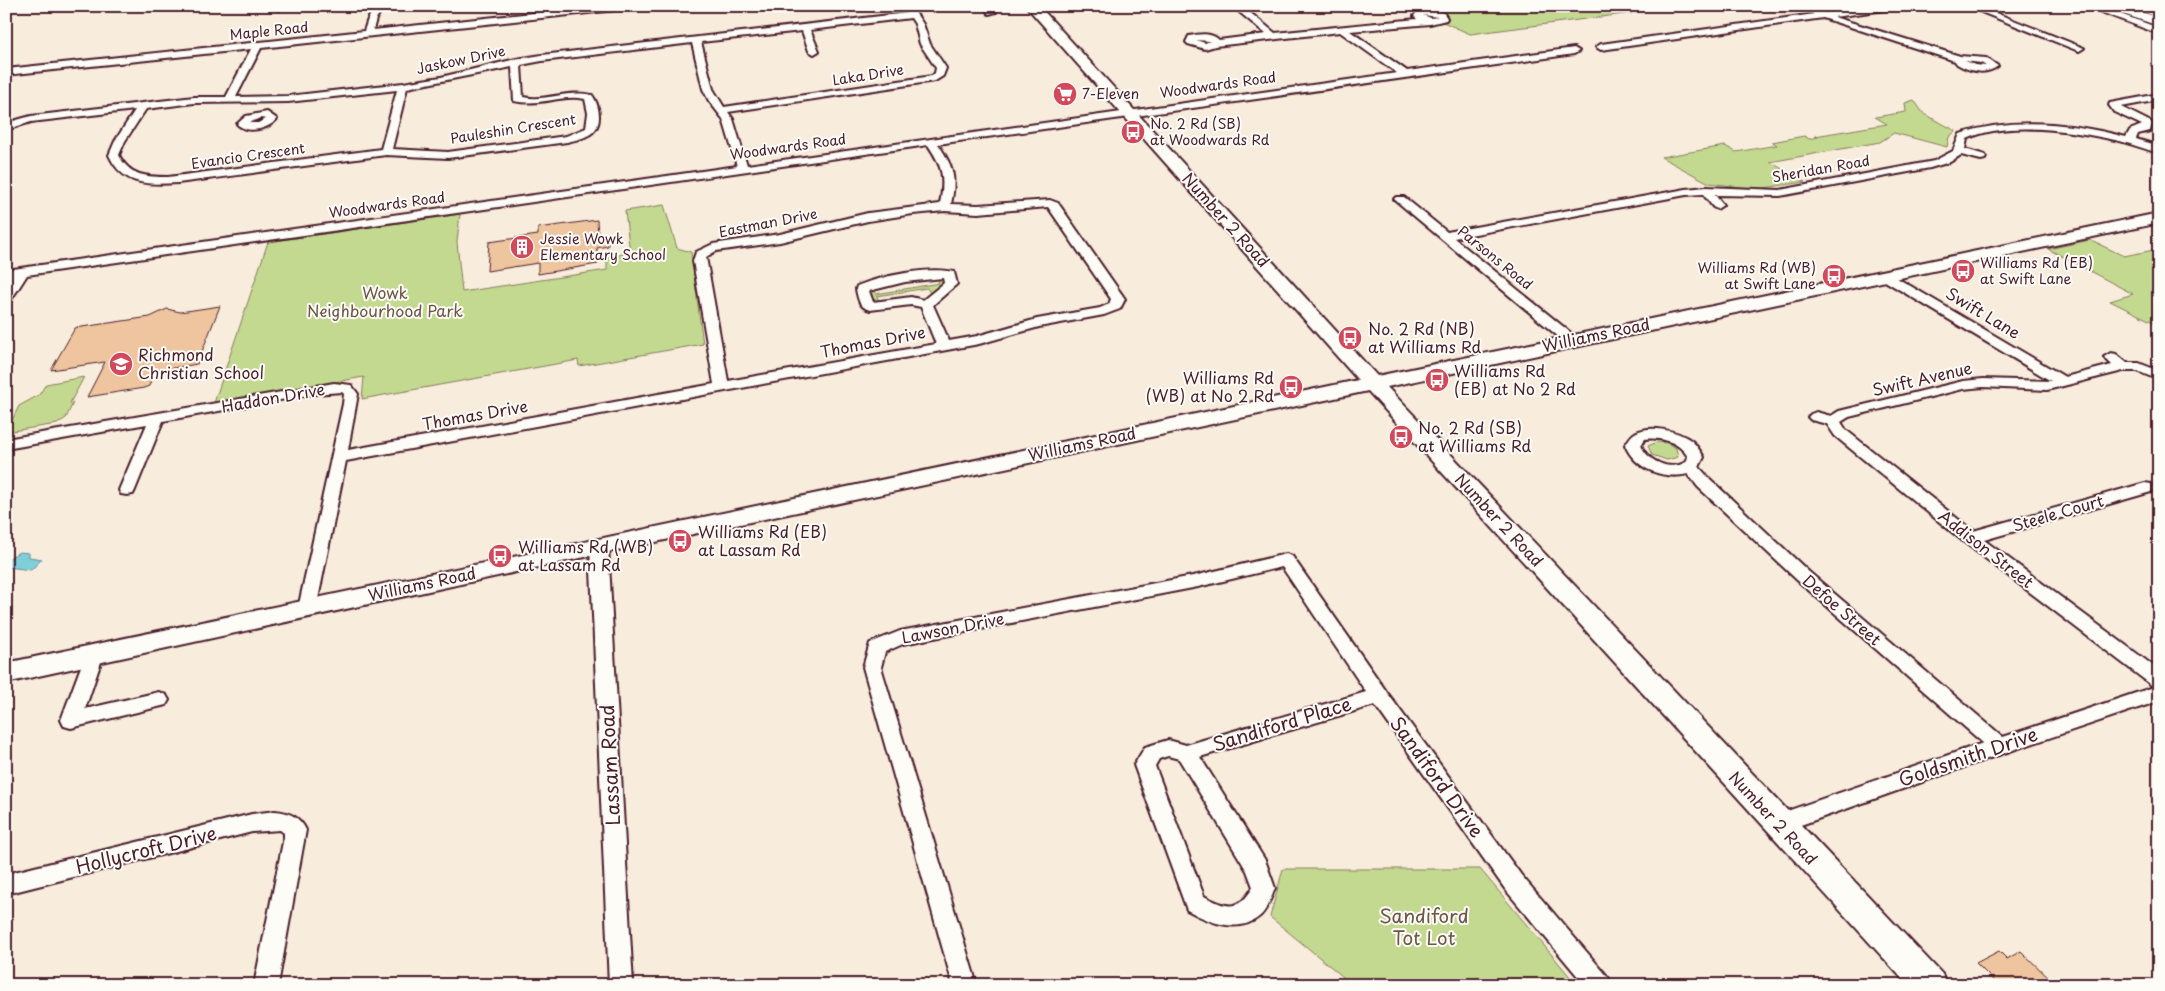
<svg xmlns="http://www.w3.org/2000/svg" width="2165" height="991" font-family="'Playpen Sans',sans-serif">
	<rect width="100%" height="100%" fill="#f8ecdc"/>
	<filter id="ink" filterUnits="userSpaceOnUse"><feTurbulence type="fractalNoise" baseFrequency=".02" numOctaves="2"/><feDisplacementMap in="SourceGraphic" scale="10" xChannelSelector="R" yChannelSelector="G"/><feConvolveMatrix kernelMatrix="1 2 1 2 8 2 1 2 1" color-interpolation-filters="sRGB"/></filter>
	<g filter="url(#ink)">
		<path fill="#c3d98f" stroke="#867c5d" d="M1415,6H1620L1632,13L1470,34L1443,22L1449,19L1446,14L1421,10Z
			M1914,100L1923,113L1956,131L1949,137L1947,147L1894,133L1880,142L1770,162L1805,182L1757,189L1709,183L1661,157L1725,146L1736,152L1777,145L1772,142L1804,136L1809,139L1818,137L1815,136L1887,124L1875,117L1906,112L1905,103Z
			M664,205L677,248L691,252L703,344L579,366L578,360L362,399L364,377L214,403L268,242L460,214L457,242L462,292L607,270V257L630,253L625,211Z
			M2090,240L2124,256L2159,249V325L2110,301L2133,294L2048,249Z
			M937,278H943L946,283L932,293H930L927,288L877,296L879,301L873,302L868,291L874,289L876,294L939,283Z
			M84,377L70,403H73L66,418L57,424L6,432L19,406L39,395L46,384Z
			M1657,442L1667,443L1676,448L1678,457L1667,460L1652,455L1648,446Z
			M1283,869H1480L1577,985H1353L1270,917Z"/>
		<path fill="#7fcfda" stroke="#6a8994" d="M19,552L29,553V557L42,559L31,570L7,567L6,560Z"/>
		<path fill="#eec59e" stroke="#4a1f2b" d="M597,220L598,235L607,234L608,246L597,248L598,264L538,274V263L487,271L489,242L538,235V228Z
			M220,306L197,364L155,371L149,386L144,388L87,397L105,362L51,370L75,328L150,317L167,309L180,312Z
			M1999,951L2007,959L2021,951L2056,985H1998L1976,963Z"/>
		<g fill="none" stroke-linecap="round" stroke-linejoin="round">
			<g stroke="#4a1f2b" stroke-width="4">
				<path id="street" d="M289,6L278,10L274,7V6Z
					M376,6H384L376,19L373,30L599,6H629L625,9L261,48L236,97L288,96L403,83L441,77L516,59L542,55L907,13L903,6H911L923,24L930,44L946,68L943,76L935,81L728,112L733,119L747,165L1397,73L1340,32L1215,46L1205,49L1188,44L1186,42L1189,36C1199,34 1211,32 1219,40L1266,34L1232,6H1242L1275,33L1417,19L1414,16C1420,6 1433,10 1443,12L1447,18L1446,20L1430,24L1350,31L1407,71L1574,48L1579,51L1574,54L938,144C953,166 957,177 951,204L978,205L1050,200L1058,203L1125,299L1120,309L1104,315L1039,327L979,344L346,461L316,609L313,614L307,616L301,614L298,609L343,404L344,394L342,392L314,394L163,421L135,490L133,494L127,495L121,494L119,490L147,424L6,449V439L334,383L351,385L358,394L348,450L714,384L693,261L696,252L713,244L780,234L868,213L940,204C945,178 943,167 928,145L27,275L11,300L6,301V286L12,277L6,278V270L737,166L723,119L709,101L703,89L692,43L542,61L521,65L523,97C546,102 567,89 592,95C599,104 603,123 593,132C587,138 575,140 567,142L448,158L386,155L178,183C148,185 123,186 109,155L115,141L135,110L31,122L6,130V123L31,116L194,97H226L251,49L6,75V69L364,31L368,19ZM1423,15L1438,17L1431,18ZM911,18L915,24L920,44L936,68L935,73L932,76L724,107L713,89L701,42L802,31L809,51L814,54L819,51L810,30ZM1196,40L1209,41H1210L1205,43ZM512,67L514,101C540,107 561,94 585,99L588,113L586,128L566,136L448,152L392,149L407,88ZM397,90L381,149L168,177C147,177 129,176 119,155L125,141L146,109L194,103L288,102ZM1048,207L1111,299L1109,304L1100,308L1037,319L977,336L949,341L933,305L957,284L954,272C928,266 882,276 857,286L856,289C858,299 859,307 870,310L911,305L921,307L936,344L728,381L706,257L716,251L780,242L868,221L913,214L945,211L978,213ZM943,278L944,283L923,300L911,297L873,302L869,291L905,282Z
					M983,6H992L996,12L989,14Z
					M1799,6H1811L1825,13L1872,6H1896L1892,9L1834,17L1960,56L1986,58L1998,66C1986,76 1969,71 1957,64L1955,61L1823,18L1601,50L1596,47L1601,44L1814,14ZM1965,61L1981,63L1986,66L1975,65Z
					M1966,6H1978L2084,48L2079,51L2076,50Z
					M2085,6H2098L2159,28V34Z
					M2129,6H2142L2159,12V18Z
					M2159,94V100L2121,107L2151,122L2152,124L2150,131L2138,134L2136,139L2159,146V153C2144,149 2130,143 2115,140C2072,131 2008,120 1967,139L1965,149L1985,155L1986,157L1985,159L1981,160L1961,155L1950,162L1930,168L1780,196L1715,195L1723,205L1717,209L1713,207L1703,194L1686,195L1454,238L1576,337L1578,340L1576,343H1566L1394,199L1396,197H1404L1447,232L1686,189L1706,187L1780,190L1934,161L1953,151L1960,134C2013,116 2073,123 2126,137L2130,130L2142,125L2114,112L2109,105L2110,103Z
					M267,112L277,119C268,130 247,134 237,124L246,116ZM260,118L266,119L258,123H249Z
					M1885,271L2065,377L2112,365L2104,357L2111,353L2116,354L2127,363H2139L2159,371V380L2137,371H2123L2047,390L1983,387L1963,389L1849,417L1841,422L1846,430L1973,531L2145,483L2151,484L2153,488L2151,492L1984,540L2159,670V701L2007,752L1778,833L1770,831L1767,824L1770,817L1983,743L1797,580L1698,487L1688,474C1663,480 1635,469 1625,445C1628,441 1631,435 1635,433C1650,424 1679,431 1692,441C1697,446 1700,451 1704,457L1699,467L1710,479L1809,572L2003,737L2154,687L1964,542L1835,436L1827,424L1811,420L1808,417L1811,414L1816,412L1831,416L1839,411L1963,381L1983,379L2051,381L1880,278L1879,275L1880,272ZM1645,439C1661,437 1680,442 1688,457L1686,462C1670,472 1647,461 1641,445Z
					M599,540L605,542L608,546L633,985H609L590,546L593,542Z
					M1286,554L1292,556L1386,691L1521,875L1608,977L1612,985H1585L1505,889L1375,705L1200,757L1265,860L1275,888C1272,896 1267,910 1260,916C1238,935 1209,922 1187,910L1134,765L1145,747L1168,740L1186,745L1366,692L1282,567L1198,587L903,644L885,652L881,667L977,985H953L863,667L870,643L900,631L1198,575ZM1168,756L1179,759L1247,871L1253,887C1239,912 1226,908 1204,896L1155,766L1159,759Z
					M95,646L102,648L104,653L85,709L159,692L166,695L169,700L166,705L71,728L64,726L61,720L86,653L88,648Z
					M275,811C289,812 300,817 306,830L278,985H254L284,837V833L280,830L252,832L6,894V874L252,814Z"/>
			</g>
			<g stroke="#4a1f2b" stroke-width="4">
				<path id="secondary" d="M1026,6H1039L1377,376L2159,213V223L1387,387L1942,974L1946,985H1908L1368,391L599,554L6,683V663L1358,380Z
					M2106,6H2124L2159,18V26L2108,9Z"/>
			</g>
			<use href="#street" fill="#fdfcf7" fill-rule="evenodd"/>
			<use href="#secondary" fill="#fdfcf7" fill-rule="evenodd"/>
		</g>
	</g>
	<defs>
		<g id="supermarket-disc" transform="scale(1.25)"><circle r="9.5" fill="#d1495b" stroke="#fdfcf7"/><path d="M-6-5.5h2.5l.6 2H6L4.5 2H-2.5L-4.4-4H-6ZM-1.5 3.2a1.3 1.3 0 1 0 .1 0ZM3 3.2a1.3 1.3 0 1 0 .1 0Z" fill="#fff"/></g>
		<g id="bus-disc" transform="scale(1.25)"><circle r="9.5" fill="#d1495b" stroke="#fdfcf7"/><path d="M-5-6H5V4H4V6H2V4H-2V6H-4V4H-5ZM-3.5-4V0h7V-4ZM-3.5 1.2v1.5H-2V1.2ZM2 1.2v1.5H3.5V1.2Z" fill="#fff"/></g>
		<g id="building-disc" transform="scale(1.25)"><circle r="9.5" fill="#d1495b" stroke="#fdfcf7"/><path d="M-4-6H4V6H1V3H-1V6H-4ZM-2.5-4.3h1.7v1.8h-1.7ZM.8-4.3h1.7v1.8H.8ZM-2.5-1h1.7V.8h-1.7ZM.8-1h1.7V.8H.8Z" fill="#fff"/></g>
		<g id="school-disc" transform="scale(1.25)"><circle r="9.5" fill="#d1495b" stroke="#fdfcf7"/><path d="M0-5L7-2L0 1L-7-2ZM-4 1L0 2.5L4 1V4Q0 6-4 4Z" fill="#fff"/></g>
	</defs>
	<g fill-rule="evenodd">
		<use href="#supermarket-disc" x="1065" y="94"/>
		<use href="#bus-disc" x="1133" y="132"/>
		<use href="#building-disc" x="522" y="247"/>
		<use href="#bus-disc" x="1963" y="271"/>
		<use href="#bus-disc" x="1834" y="276"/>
		<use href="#bus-disc" x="1350" y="338"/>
		<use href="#school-disc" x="121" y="364"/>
		<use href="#bus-disc" x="1437" y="380"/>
		<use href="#bus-disc" x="1291" y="387"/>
		<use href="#bus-disc" x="1401" y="437"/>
		<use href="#bus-disc" x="680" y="541"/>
		<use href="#bus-disc" x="500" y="556"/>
	</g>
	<g text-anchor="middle" stroke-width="4" stroke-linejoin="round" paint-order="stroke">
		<g font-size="14" fill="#4a1f2b" stroke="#fdfcf7">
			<text transform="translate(269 31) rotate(-6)" y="5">Maple Road</text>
			<text transform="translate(461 60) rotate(-12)" y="5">Jaskow Drive</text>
			<text transform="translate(868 75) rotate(-9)" y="5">Laka Drive</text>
			<text transform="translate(1218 85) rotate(-8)" y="5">Woodwards Road</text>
			<text transform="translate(513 129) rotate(-9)" y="5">Pauleshin Crescent</text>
			<text transform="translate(788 147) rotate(-8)" y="5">Woodwards Road</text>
			<text transform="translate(248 156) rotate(-8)" y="5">Evancio Crescent</text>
			<text transform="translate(1821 169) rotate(-10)" y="5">Sheridan Road</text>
			<text transform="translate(387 205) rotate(-8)" y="5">Woodwards Road</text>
			<text transform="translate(768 223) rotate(-11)" y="5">Eastman Drive</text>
			<text transform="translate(1495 258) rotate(39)" y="5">Parsons Road</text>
		</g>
		<g font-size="14" fill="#4a1f2b" stroke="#fdfcf7" text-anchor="start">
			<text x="1082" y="99">7-Eleven</text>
			<text x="1150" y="129">No. 2 Rd (SB)<tspan x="1150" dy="16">at Woodwards Rd</tspan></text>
			<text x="540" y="244">Jessie Wowk<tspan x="540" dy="16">Elementary School</tspan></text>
			<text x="1980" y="268">Williams Rd (EB)<tspan x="1980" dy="16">at Swift Lane</tspan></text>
			<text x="1816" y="273" text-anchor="end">Williams Rd (WB)<tspan x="1816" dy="16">at Swift Lane</tspan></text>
		</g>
		<g font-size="16" fill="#4a1f2b" stroke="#fdfcf7">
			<text transform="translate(1226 220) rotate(48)" y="6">Number 2 Road</text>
			<text transform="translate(1983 313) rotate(31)" y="6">Swift Lane</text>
			<text transform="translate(1596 335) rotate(-12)" y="6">Williams Road</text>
			<text transform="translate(873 342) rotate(-11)" y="6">Thomas Drive</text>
			<text transform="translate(1922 379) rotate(-13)" y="6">Swift Avenue</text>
			<text transform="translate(273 398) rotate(-10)" y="6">Haddon Drive</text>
			<text transform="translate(475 415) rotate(-10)" y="6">Thomas Drive</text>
			<text transform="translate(1082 444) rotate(-12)" y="6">Williams Road</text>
			<text transform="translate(2058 513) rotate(-16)" y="6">Steele Court</text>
			<text transform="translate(1499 520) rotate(47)" y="6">Number 2 Road</text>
			<text transform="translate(1986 549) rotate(38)" y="6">Addison Street</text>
			<text transform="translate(422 584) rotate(-12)" y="6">Williams Road</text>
			<text transform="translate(1842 610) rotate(41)" y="6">Defoe Street</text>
			<text transform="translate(953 628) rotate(-11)" y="6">Lawson Drive</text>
			<text transform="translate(1773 818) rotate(47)" y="6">Number 2 Road</text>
		</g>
		<g font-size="16" fill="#6e5749" stroke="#fdfcf7">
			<text x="385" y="299">Wowk<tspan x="385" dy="18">Neighbourhood Park</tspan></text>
		</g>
		<g font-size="16" fill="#4a1f2b" stroke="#fdfcf7" text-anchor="start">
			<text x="1368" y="335">No. 2 Rd (NB)<tspan x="1368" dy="18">at Williams Rd</tspan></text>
			<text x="138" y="361">Richmond<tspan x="138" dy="18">Christian School</tspan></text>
			<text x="1454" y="377">Williams Rd<tspan x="1454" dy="18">(EB) at No 2 Rd</tspan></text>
			<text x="1274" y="384" text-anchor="end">Williams Rd<tspan x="1274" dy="18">(WB) at No 2 Rd</tspan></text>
			<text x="1418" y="434">No. 2 Rd (SB)<tspan x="1418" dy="18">at Williams Rd</tspan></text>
			<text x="698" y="538">Williams Rd (EB)<tspan x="698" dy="18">at Lassam Rd</tspan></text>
			<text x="518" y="553">Williams Rd (WB)<tspan x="518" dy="18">at Lassam Rd</tspan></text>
		</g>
		<g font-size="19" fill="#4a1f2b" stroke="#fdfcf7">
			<text transform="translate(1282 724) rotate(-17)" y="7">Sandiford Place</text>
			<text transform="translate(1968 757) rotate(-19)" y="7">Goldsmith Drive</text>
			<text transform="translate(610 765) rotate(-93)" y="7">Lassam Road</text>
			<text transform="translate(1437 777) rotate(54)" y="7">Sandiford Drive</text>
			<text transform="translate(146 850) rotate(-14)" y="7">Hollycroft Drive</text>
		</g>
		<g font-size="19" fill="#6e5749" stroke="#fdfcf7">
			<text x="1424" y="923">Sandiford<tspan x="1424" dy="22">Tot Lot</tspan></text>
		</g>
	</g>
	<rect width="2165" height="991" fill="none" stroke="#fdfcf7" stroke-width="25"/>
	<rect x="12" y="12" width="2140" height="966" fill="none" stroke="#4a1f2b" stroke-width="2" filter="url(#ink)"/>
</svg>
